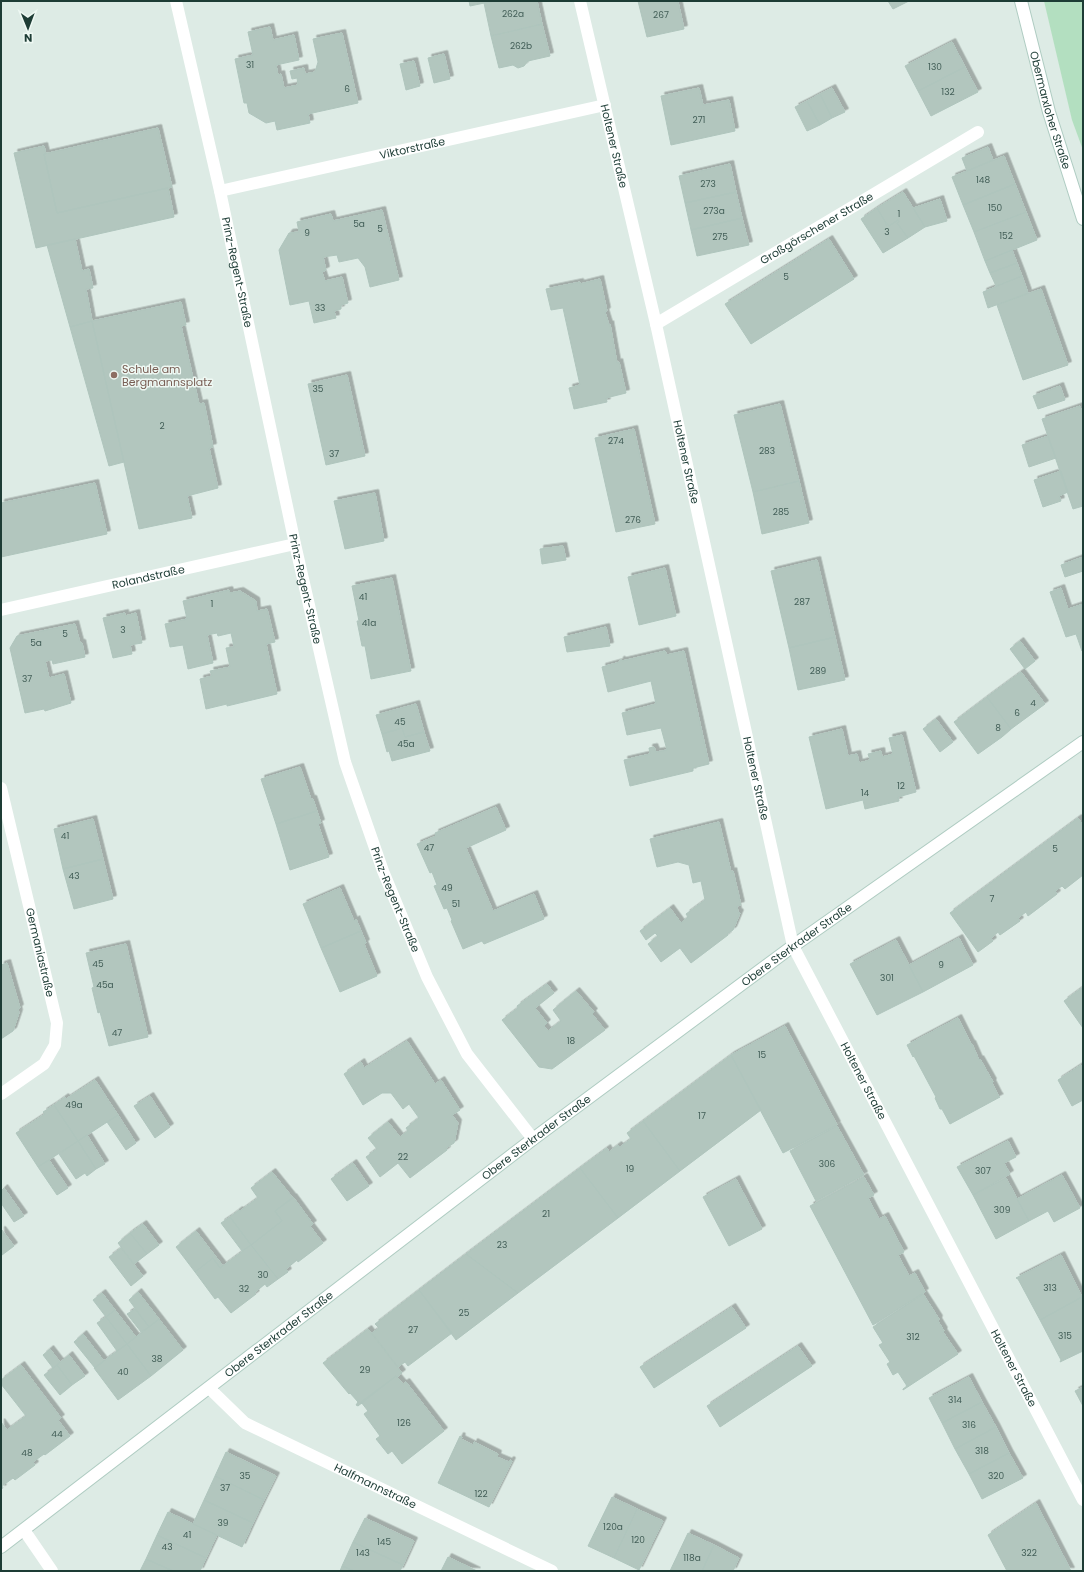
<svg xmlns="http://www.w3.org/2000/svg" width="1084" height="1572" font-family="Poppins,sans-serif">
	<defs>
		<filter id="shadow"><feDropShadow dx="3.5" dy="-3.5" stdDeviation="0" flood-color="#0004"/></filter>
	</defs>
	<rect width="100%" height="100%" fill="#ddebe5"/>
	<path fill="#b3dfc0" d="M1044,1H1083V150L1072,120Z"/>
	<path fill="#b2c6be" stroke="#afc5bd" filter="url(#shadow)" d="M469,1H494L470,6Z
		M494,1H537L542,24L491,36L484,3Z
		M638,1H680L678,2L684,29L647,37Z
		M888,1H909L893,9Z
		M542,24L550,56L528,61L524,66L518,68L513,65L499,68L491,36Z
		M270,27L273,40L294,35L299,60L276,65L278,75L281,74L284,88L298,85L297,78L292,79L290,71L304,68L305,74L315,72L318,62L313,39L342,33L358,103L308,114L310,123L277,130L275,121L266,123L249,113L247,103H244L235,59L253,55L248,32Z
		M952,42L965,67L918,91L905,66Z
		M444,54L450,79L434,83L428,58Z
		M414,61L420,86L406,90L400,64Z
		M965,67L978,92L931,116L918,91Z
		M699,88L703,105L729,100L735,131L671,145L661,96Z
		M832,88L845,112L832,118L820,94Z
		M820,94L832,118L820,125L807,101Z
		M807,101L820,125L807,131L795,107Z
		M158,128L172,187L57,213L44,154Z
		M44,146L46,154H44L57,213L168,188L174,217L36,248L14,153Z
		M988,147L993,160L967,171L962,158Z
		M1004,156L1015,184L963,205L952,177Z
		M730,164L736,192L685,203L679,176Z
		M1015,184L1026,212L974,232L963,205Z
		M736,192L742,218L691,230L685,203Z
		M903,192L925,227L908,238L897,223L899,222L898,220L889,226L888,224L886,225V223L877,208Z
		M940,199L947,221L925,227L913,208Z
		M877,208L886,223V225L888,224L889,226L898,220L899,222L897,223L908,238L883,253L861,219Z
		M382,210L399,280L370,287L365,267L358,258L339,262L337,255L323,257L326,270L322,272L325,281L342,277L348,303L341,305V309L334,311L336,318L314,323L309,301L290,305L279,250L289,233L299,232L297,222L331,214L333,221Z
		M1026,212L1037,240L985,261L974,232Z
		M742,218L749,245L697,256L691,230Z
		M75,239L82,271L89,269L93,288L86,289L92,321L70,327L47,245Z
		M829,239L854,279L751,344L725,304Z
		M1012,250L1017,263L990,273L985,261Z
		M1017,263L1022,276L996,286L990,273Z
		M1022,276L1028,293L988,308L983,292Z
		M600,279L607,311L605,312L609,325L610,324L617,363L619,362L626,393L606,398L607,402L574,409L569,388L580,385L563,308L551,310L546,289L580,282V284Z
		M1041,289L1068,365L1023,380L997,305Z
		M181,302L186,325L181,326L199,404L204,403L213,447L209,448L218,488L187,496L192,518L139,529L92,321Z
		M92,321L124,462L109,466L70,327Z
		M347,375L365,456L326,465L308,384Z
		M1060,386L1065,400L1038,409L1033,396Z
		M780,404L799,481L753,492L734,415Z
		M1080,406L1083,415V506L1073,509L1042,419Z
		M634,429L655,524L616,532L595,438Z
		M1048,436L1056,458L1029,467L1022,445Z
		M1061,471L1068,492L1059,496L1061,501L1043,507L1034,480Z
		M799,481L809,523L762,534L753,492Z
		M95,483L107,534L1,557V503Z
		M375,493L384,541L345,549L334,501Z
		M563,546L566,560L542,564L540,549Z
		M1083,557V571L1065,577L1061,565Z
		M817,560L835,637L789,648L771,571Z
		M665,568L676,616L639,625L628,577Z
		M392,578L411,671L371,679L365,646H362L357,621H359L352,586Z
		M1061,588L1068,609L1083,604L1082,651L1076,634L1066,637L1050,592Z
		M229,590L230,593L240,591L256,601L257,611L267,609L275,642L266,644L277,694L227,706V704L206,709L200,679L212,676L210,671L230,667L226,648L234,647L231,633L218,636L217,633L207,635L213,663L188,669L183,645L170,647L165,624L187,619L183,601Z
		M125,613V616L136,613L142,643L130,645L132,654L113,658L103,618Z
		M75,624L80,643H82L85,657L53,664L52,660L45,661L49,678L64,674L71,703L45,711L44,709L25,713L10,648L17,636Z
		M606,627L610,646L567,652L564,637Z
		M835,637L845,680L798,690L789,648Z
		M1020,641L1035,661L1025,669L1010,649Z
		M665,651L667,655L684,651L709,764L693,768V771L630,786L624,760L650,754L649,748L654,747L656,752L667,750L661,728L627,735L622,713L656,704L651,681L608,692L602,667L620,662V660H622V661Z
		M1021,672L1045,704L1011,729L987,697Z
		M987,697L1011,729L1002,737L978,754L954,722Z
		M416,704L424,732L405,737L402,728L382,734L376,715Z
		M936,719L953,742L940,752L923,729Z
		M402,728L405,737L424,732L430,751L392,761L389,751L387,752L382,734Z
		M842,729L848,756L857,754L859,763L870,760L868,754L881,751L882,757L893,754L889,738L902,735L916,792L898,797L899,801L865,809L863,800L826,809L809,737Z
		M300,767L311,799H313L317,811L276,824L261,779Z
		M496,807L506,830L466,848L493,911L534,894L544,919L484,944L482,941L463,949L451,921L452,920L447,908L444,909L434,886L437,885L432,872L430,873L417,844L436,836L435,833Z
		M317,811L321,823L318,824L329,857L290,870L276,824Z
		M1078,818L1083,825V875L1065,889L1062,886L1055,891L1057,894L1028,916L1026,912L1018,918L1020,921L1000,935L998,932L991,938L993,941L978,952L950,913Z
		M93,819L103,859L63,869L54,829Z
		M719,822L731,872L733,871L741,905L737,906L738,912L740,913L733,930L727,934L728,935L691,963L680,948L661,962L648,944L658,936L655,933L646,940L640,931L670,908L681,923L688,917L686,914L705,900L701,881L693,883L689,865L678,862L657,867L650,839Z
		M103,859L113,899L74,909L63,869Z
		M340,888L354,921L356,919L361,931L321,948L303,904Z
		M361,931L366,943L364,944L377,976L340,992L321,948Z
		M959,938L973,965L923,992L909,965Z
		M896,940L923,992L877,1015L850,964Z
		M126,944L148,1037L109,1046L100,1012L98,1013L92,988L94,987L86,953Z
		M7,963L20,1008L18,1009L19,1013L13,1031L1,1039V965Z
		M547,984L554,993L535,1008L547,1023L544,1026L548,1031L561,1021L553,1010L576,991L594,1012L592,1014L605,1030L552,1069L539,1067L502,1020L518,1008L517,1006Z
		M1083,987V1028L1064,1001Z
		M958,1018L971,1044H972L979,1060L980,1059L993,1082L992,1083L999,1097H1000L950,1124L942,1109H940L935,1098L936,1097L914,1056L913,1057L907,1045Z
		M785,1026L837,1125L783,1153L731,1055Z
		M407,1041L435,1084L441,1080L460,1110L452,1115L458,1123L454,1143L446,1148L447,1150L410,1178L398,1163L380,1177L366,1157L377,1149L368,1138L388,1122L400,1137L408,1131L406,1128L419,1118L409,1104L403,1109L391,1093H382L363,1105L344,1074L361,1062L364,1068Z
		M731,1055L761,1110L680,1171L643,1121Z
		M1081,1065L1083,1069V1100L1072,1106L1058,1080Z
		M95,1080L118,1115L78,1141L54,1105L65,1097L66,1099Z
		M150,1096L170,1127L155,1138L134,1106Z
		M54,1105L78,1141L38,1167L16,1133L45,1114L43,1112Z
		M118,1115L136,1143L126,1150L107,1122Z
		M643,1121L680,1171L618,1218L580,1168L607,1148L609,1152L618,1145L620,1147L631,1139L627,1133Z
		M837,1126L864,1175L816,1201L790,1151Z
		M87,1135L105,1164L96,1169L78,1141Z
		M78,1141L96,1169L87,1176L85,1173L76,1179L59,1154Z
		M1008,1141L1016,1157L1004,1163L1010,1174L973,1195L957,1167Z
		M49,1160L68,1188L57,1195L38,1167Z
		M353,1163L369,1186L347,1201L331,1179Z
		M580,1168L618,1218L518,1293L466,1254Z
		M272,1172L293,1198L275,1211L282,1221L251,1245L230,1217L239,1210L240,1211L258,1198L251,1188Z
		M1062,1175L1080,1208L1054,1222L1048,1211L1029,1221L1017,1199Z
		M864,1177L874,1195L868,1198L879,1219L885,1216L904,1252L898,1255L909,1276L915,1273L925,1292L873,1325L810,1206Z
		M1006,1178L1029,1221L996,1239L973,1195Z
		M736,1179L762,1229L729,1246L703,1197Z
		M4,1188L24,1216L14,1222L1,1203V1191Z
		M293,1197L313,1224L310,1226L323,1243L298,1262L297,1260L286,1269L288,1272L278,1279L251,1245L282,1221L275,1211Z
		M230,1217L251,1245L242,1251L221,1223Z
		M143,1224L159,1245L147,1254L130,1233Z
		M1,1230H2L14,1246L2,1255Z
		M196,1231L223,1266L220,1268L213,1258L195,1272L176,1247Z
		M130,1233L147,1254L134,1264L118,1243Z
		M251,1245L278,1279L267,1287L265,1284L254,1293L256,1294L231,1313L218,1297L215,1299L195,1272L213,1258L220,1268Z
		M121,1248L143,1276L131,1286L109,1257Z
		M466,1254L518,1293L456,1340L419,1290Z
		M1061,1255L1082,1297L1040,1320L1018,1279L1016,1278Z
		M419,1290L452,1333L408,1366L405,1362L398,1367L372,1333L379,1328L375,1324Z
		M138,1292L159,1319L149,1327L129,1300Z
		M102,1293L115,1310L106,1317L93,1300Z
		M923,1294L939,1319L938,1321L944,1331L943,1332L958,1354L903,1390V1389L907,1386L898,1372L893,1375L887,1364L890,1362L879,1345L883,1343L873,1327Z
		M1082,1297L1083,1351L1060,1362L1061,1360L1040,1320Z
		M732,1307L746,1328L654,1388L640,1367Z
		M135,1309L149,1327L141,1332L127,1314Z
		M115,1310L136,1337L127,1344L106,1317Z
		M106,1317L127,1344L117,1351L97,1323Z
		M159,1319L183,1350L151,1376L127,1344Z
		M368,1329L402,1373L397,1377L396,1376L358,1406L356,1405L358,1402L350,1393L349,1394L323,1363Z
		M83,1334L104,1361L95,1368L74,1342Z
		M127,1344L151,1376L118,1400L94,1368Z
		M798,1346L812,1366L720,1427L707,1406Z
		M50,1349L60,1362L53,1368L43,1355Z
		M69,1355L85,1376L72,1385L57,1365Z
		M21,1365L61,1418L58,1420L70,1436L45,1455L44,1454L33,1462L35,1465L15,1480L13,1478L2,1486L3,1488L1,1489V1422L7,1430L26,1416L1,1384V1380Z
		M57,1365L72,1385L60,1395L44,1375Z
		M396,1376L403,1384L406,1382L444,1431L402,1464L392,1451L388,1454L376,1439L380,1436L364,1414L368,1411L361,1402Z
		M969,1377L982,1402L942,1423L929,1398Z
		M1083,1387V1406L1075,1391Z
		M982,1402L996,1427L955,1449L942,1423Z
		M996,1427L1009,1453L969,1474L955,1449Z
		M460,1436L462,1437L461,1439L473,1445L474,1442L498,1454L497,1457L509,1462L510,1460L512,1461L489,1507L438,1483Z
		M226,1452L276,1476L264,1500L215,1476Z
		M1009,1453L1023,1478L982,1499L969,1474Z
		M215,1476L264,1500L253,1523L204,1500Z
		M612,1497L637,1509L614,1558L588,1546Z
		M204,1500L253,1523L242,1547L193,1524Z
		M1036,1503L1071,1571H1007L988,1535Z
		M637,1509L663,1521L639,1570L614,1558Z
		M168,1512L217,1535L206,1558L157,1535Z
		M365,1518L414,1541L403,1565L353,1542Z
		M688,1533L714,1545L702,1571H670Z
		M157,1535L206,1558L200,1571H173L146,1559Z
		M353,1542L403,1565L400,1571H354L342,1566Z
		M714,1545L739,1558L733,1571H702Z
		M448,1557L477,1571H441Z
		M146,1559L173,1571H140Z
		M342,1566L354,1571H340Z"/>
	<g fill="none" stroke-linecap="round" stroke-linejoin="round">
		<g stroke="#afccc2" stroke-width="14">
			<g id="secondary">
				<path id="s8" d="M1021,1L1049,112L1083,219"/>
				<path id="s9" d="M1,1547L533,1139L793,946L1083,742"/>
			</g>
		</g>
		<g stroke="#fff" stroke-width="12">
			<path id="s1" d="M176,1L220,191L295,544L345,762L383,871L427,977L467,1054L533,1139"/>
			<path id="s2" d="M580,1L656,324L793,946L1083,1500"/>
			<path id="s3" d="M220,191L605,105"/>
			<path id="s4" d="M656,324L978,132"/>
			<path id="s5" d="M1,610L295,544"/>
			<path id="s6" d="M1,788L57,1023L55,1045L44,1064L1,1094"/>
			<path id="s7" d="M209,1388L245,1423L552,1571"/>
			<path d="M24,1530L52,1571"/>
		</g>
		<use href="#secondary" stroke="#fff" stroke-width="12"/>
	</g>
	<circle fill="#8d6e63" stroke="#eef8f3" stroke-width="1.5" cx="114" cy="375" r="4"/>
	<g text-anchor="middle" stroke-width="3" stroke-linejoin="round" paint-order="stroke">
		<g font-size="9" fill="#425e57">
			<text x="513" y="17">262a</text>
			<text x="661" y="18">267</text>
			<text x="521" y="49">262b</text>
			<text x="250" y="68">31</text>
			<text x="935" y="70">130</text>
			<text x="347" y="92">6</text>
			<text x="948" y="95">132</text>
			<text x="699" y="123">271</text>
			<text x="983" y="183">148</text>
			<text x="708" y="187">273</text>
			<text x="995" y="211">150</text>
			<text x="714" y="214">273a</text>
			<text x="899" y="217">1</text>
			<text x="359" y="227">5a</text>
			<text x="380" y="232">5</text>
			<text x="887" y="235">3</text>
			<text x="307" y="236">9</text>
			<text x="1006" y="239">152</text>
			<text x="720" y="240">275</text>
			<text x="786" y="280">5</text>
			<text x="320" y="311">33</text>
			<text x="318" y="392">35</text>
			<text x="162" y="429">2</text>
			<text x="616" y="444">274</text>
			<text x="767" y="454">283</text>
			<text x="334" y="457">37</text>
			<text x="781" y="515">285</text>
			<text x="633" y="523">276</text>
			<text x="363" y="600">41</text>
			<text x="802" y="605">287</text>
			<text x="212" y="607">1</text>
			<text x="369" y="626">41a</text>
			<text x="123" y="633">3</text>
			<text x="65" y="637">5</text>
			<text x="36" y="646">5a</text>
			<text x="818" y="674">289</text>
			<text x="27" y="682">37</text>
			<text x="1033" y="706">4</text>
			<text x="1017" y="716">6</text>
			<text x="400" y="725">45</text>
			<text x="998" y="731">8</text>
			<text x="406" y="747">45a</text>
			<text x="901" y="789">12</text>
			<text x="865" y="796">14</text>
			<text x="65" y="839">41</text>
			<text x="429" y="851">47</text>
			<text x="1055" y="852">5</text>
			<text x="74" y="879">43</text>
			<text x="447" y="891">49</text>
			<text x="992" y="902">7</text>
			<text x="456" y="907">51</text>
			<text x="98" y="967">45</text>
			<text x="941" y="968">9</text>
			<text x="887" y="981">301</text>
			<text x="105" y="988">45a</text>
			<text x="117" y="1036">47</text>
			<text x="571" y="1044">18</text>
			<text x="762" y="1058">15</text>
			<text x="74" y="1108">49a</text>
			<text x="702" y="1119">17</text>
			<text x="403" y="1160">22</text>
			<text x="827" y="1167">306</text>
			<text x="630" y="1172">19</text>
			<text x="983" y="1174">307</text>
			<text x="1002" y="1213">309</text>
			<text x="546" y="1217">21</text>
			<text x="502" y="1248">23</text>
			<text x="263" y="1278">30</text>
			<text x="1050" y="1291">313</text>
			<text x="244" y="1292">32</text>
			<text x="464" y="1316">25</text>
			<text x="413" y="1333">27</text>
			<text x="1065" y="1339">315</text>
			<text x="913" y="1340">312</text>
			<text x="157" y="1362">38</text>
			<text x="365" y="1373">29</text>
			<text x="123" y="1375">40</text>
			<text x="955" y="1403">314</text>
			<text x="404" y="1426">126</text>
			<text x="969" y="1428">316</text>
			<text x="57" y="1437">44</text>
			<text x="982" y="1454">318</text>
			<text x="27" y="1456">48</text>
			<text x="245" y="1479">35</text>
			<text x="996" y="1479">320</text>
			<text x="225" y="1491">37</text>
			<text x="481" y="1497">122</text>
			<text x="223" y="1526">39</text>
			<text x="613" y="1530">120a</text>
			<text x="187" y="1538">41</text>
			<text x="638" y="1543">120</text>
			<text x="384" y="1545">145</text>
			<text x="167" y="1550">43</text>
			<text x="363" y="1556">143</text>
			<text x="1029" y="1556">322</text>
			<text x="692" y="1561">118a</text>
		</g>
		<g font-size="11" fill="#1d3c35" stroke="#eef8f3">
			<text dy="4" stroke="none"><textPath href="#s8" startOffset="113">Obermarxloher Straße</textPath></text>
			<text dy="4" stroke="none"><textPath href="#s2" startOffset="149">Holtener Straße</textPath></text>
			<text dy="4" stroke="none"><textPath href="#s3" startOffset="197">Viktorstraße</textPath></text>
			<text dy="4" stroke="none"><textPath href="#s4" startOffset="187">Großgörschener Straße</textPath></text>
			<text dy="4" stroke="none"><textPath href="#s1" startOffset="278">Prinz-Regent-Straße</textPath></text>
			<text dy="4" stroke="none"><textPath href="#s2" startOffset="473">Holtener Straße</textPath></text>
			<text dy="4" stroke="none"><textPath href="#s5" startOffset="151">Rolandstraße</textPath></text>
			<text dy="4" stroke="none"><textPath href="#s1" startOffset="602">Prinz-Regent-Straße</textPath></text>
			<text dy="4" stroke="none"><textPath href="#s2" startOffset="797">Holtener Straße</textPath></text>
			<text dy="4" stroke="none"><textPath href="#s1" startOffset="926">Prinz-Regent-Straße</textPath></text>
			<text dy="4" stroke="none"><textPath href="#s9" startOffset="998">Obere Sterkrader Straße</textPath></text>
			<text dy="4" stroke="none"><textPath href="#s6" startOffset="169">Germaniastraße</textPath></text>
			<text dy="4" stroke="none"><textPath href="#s2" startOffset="1121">Holtener Straße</textPath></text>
			<text dy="4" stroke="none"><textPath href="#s9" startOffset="674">Obere Sterkrader Straße</textPath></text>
			<text dy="4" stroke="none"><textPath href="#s9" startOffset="350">Obere Sterkrader Straße</textPath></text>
			<text dy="4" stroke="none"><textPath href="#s2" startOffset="1445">Holtener Straße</textPath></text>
			<text dy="4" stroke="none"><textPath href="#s7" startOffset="195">Halfmannstraße</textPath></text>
		</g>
		<g font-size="11" fill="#785e54" stroke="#eef8f3" text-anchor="start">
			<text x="122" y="373">Schule am<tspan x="122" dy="13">Bergmannsplatz</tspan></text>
		</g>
	</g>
	<rect width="1084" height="1572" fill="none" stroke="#1d3c35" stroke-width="4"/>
	<g transform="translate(28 28) rotate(179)" stroke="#eef8f3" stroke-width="3" paint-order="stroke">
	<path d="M0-3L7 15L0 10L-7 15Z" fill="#1d3c35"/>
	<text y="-6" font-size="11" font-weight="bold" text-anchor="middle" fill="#1d3c35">N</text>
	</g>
</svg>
